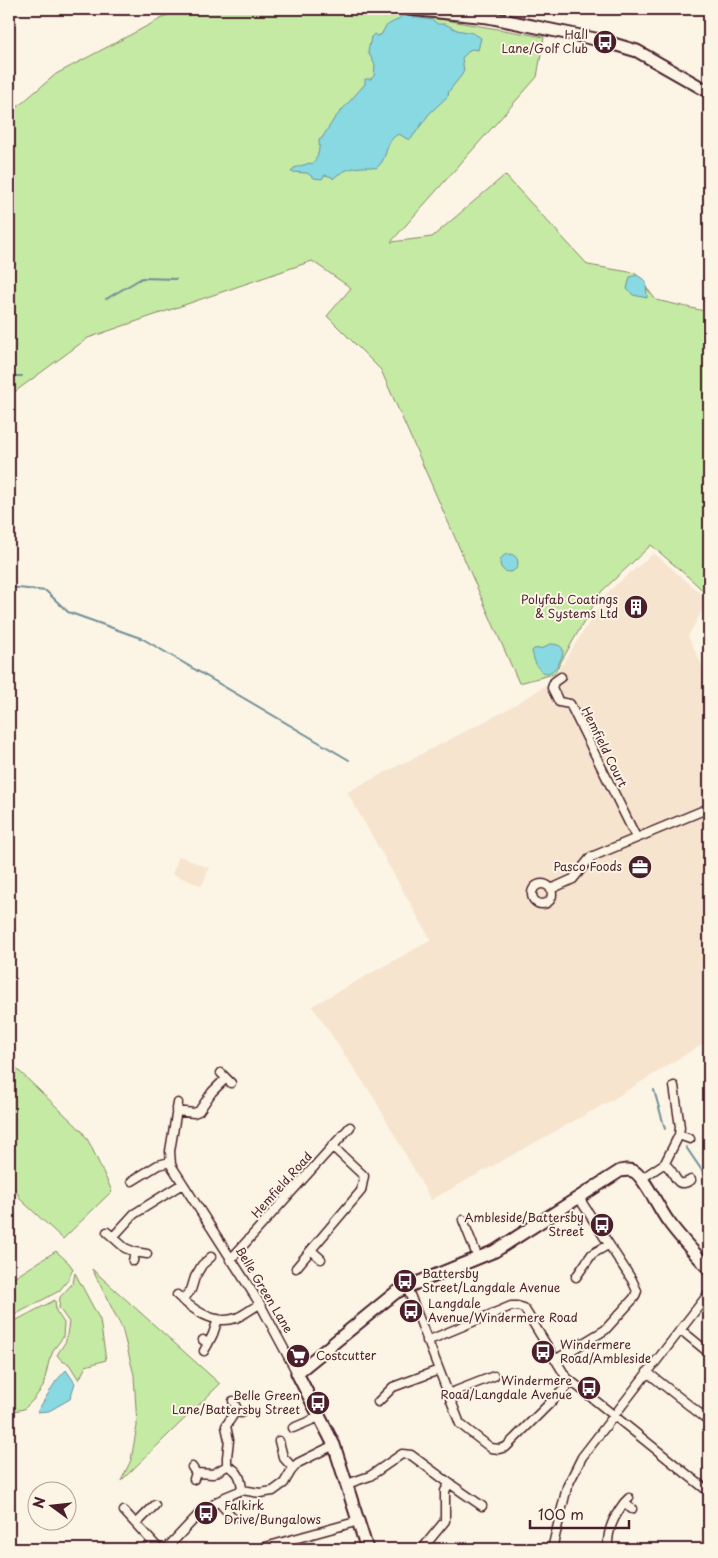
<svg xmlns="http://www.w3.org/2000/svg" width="718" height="1558" font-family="'Playpen Sans',sans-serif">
	<rect width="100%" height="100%" fill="#fcf5e5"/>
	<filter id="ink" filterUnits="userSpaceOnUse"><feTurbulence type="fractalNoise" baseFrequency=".02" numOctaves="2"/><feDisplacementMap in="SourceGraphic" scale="10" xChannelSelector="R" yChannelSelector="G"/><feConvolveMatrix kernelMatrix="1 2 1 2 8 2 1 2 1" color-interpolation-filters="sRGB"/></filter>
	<g filter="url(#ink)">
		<path fill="#f6e4ce" d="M654,553L708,600L688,636L709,680V1040L612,1100L431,1200L374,1098L312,1006L431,940L347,792L503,712L550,683L610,590Z
			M179,856L209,868L202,886L172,874Z"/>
		<path fill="#c5eaa4" stroke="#888468" d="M173,9H361L393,14L399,12L544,37L537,77L391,242L432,237L505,175L588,265L635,273L656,300L709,312V597L694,582L651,545L601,592L554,674L519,683L381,370L327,316L351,288L312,261L88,338L9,396V114L56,74L168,15Z
			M9,1059L18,1070L82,1131L90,1144L112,1191L63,1239L21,1200L9,1178Z
			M56,1251L69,1263L73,1269L68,1280L59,1291L9,1318V1281Z
			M92,1269L220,1384L121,1481L131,1460L137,1426L134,1375L122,1328Z
			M75,1273L100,1320L106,1360L86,1366L79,1380L69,1364L62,1361L57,1355L66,1341L69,1322L59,1308L60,1297L73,1283Z
			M55,1300L56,1311L64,1323L63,1337L54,1349L49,1361L43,1387L33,1400L24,1409L9,1412V1386L14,1378V1369L9,1359V1324Z"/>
		<path fill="#88d9e2" stroke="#6f8f99" d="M402,15L432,20L438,24H445L457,30L473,33L481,38L478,50L471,49L462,58L464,71L461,76L449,91L448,96L429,114L411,139H407L399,134C384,139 389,160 376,168C362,165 343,168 333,179L332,177L325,175L322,179L314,178L307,173L291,172L294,168L310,163L312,164C318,158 320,149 319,140L322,138L334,119L365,84V79H371L374,76L375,65L368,52L371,37L374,34L377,36L382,34C386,20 396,25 402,15Z
			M637,275L646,281L647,298L633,295L627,289L630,277Z
			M500 563a9 9 0 1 1 18 0a9 9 0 1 1-18 0Z
			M549,644C563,644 566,649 560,661C548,684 535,670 532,651L534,649L544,648Z
			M66,1370L75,1383L70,1399L49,1411L37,1412L56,1381Z"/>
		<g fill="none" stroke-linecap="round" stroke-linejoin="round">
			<path stroke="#6f8f99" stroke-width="2" d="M106,299L142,278L176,279
				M9,374L11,376H22
				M9,587L46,591L68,612L143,639L349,760
				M654,1090L665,1129
				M686,1147L709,1181"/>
			<g stroke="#4a1f2b" stroke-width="11">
				<path id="street" d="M561,677L554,682L552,688L559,702L570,704L636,837
					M532 894a10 10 0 1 1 20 0a10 10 0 1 1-20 0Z
					M551,889L573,879L591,857L709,808
					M221,1073L231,1083
					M178,1103L170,1151L171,1165L260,1304L297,1373
					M176,1111L194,1113L199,1111L212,1092L226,1078
					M679,1135L690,1139
					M664,1164C677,1170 673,1191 691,1180
					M641,1179L665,1163L679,1135L680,1127L674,1086
					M132,1181L158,1165L170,1162
					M463,1220L478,1258
					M107,1232L125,1248L135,1252
					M113,1237L134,1214L182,1184
					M311,1250L361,1191L364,1176L332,1146
					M230,1260L350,1127
					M133,1261L135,1252L147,1254
					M296,1268L311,1250L321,1259
					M576,1277L592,1254L608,1245
					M407,1287L460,1424L491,1448L499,1449L506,1447L571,1382
					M177,1295C192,1309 214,1326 236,1318C244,1315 252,1308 260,1304
					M182,1300L191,1290L195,1277L202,1265L211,1257
					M681,1330L709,1353
					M203,1340L208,1344L204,1351
					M427,1341L511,1306H517L524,1308L566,1377L709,1492
					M208,1344L213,1334L218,1319
					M555,1360L605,1330L634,1298L637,1291L632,1280L579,1198
					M647,1372L709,1421
					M448,1394L494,1376
					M233,1401L237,1409L241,1413
					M378,1402L393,1387L439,1370
					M237,1409L226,1426L229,1440L227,1457V1466C239,1470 241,1479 242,1490
					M293,1428L319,1417
					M279,1441L283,1457L293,1468
					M192,1467L196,1473L194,1479
					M196,1473L213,1474L227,1466
					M449,1483L482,1506
					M347,1484L370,1476L402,1454L411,1455L449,1483L445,1491V1521L422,1549
					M629,1498L624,1503L632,1509
					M218,1501L233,1518
					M124,1511L159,1549
					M136,1524L155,1505
					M166,1549L199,1514L225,1497L242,1490L260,1493L273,1491L284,1483L291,1471L298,1463L334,1445
					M258,1549L359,1521
					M552,1549L567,1487L582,1457L709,1293
					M608,1549C607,1531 613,1518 624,1503
					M708,1549L709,1548"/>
			</g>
			<g stroke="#4a1f2b" stroke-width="15">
				<path id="secondary" d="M409,9L488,17L600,40L637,51L709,92
					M367,1549L334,1445L297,1373L395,1293L407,1287L495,1251L620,1171C625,1170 630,1169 635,1172C646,1180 659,1209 668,1221C680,1238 695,1253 709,1269"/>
			</g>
			<use href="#street" stroke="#fcf5e5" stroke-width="8"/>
			<use href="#secondary" stroke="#fcf5e5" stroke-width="11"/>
		</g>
	</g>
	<defs>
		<g id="bus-disc" transform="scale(1.25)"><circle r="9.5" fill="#4a1f2b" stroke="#fcf5e5"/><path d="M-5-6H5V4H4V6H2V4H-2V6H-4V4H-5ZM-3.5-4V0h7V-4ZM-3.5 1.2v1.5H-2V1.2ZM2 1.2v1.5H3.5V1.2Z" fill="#fff"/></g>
		<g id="building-disc" transform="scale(1.25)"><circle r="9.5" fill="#4a1f2b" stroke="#fcf5e5"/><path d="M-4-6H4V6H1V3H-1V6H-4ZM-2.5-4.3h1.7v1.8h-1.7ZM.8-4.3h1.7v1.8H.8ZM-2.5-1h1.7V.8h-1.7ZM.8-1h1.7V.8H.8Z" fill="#fff"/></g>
		<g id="office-disc" transform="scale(1.25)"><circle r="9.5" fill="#4a1f2b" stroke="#fcf5e5"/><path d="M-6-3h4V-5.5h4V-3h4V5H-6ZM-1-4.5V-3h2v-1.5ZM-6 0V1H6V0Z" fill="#fff"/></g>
		<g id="supermarket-disc" transform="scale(1.25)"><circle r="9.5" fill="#4a1f2b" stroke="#fcf5e5"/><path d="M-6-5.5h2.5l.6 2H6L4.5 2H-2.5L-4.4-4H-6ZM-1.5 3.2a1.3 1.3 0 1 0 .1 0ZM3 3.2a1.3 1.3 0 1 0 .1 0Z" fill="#fff"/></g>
	</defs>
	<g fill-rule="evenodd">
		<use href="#bus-disc" x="605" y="42"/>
		<use href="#building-disc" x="636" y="607"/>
		<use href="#office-disc" x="640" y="867"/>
		<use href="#bus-disc" x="602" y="1225"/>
		<use href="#bus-disc" x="405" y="1281"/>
		<use href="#bus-disc" x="411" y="1311"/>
		<use href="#bus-disc" x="543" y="1352"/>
		<use href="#supermarket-disc" x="298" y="1356"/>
		<use href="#bus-disc" x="589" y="1388"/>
		<use href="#bus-disc" x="318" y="1403"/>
		<use href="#bus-disc" x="206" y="1513"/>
	</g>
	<g text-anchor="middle" stroke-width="4" stroke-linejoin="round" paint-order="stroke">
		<g font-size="12" fill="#4a1f2b" stroke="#fcf5e5" text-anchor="end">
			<text x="588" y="39">Hall<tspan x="588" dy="14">Lane/Golf Club</tspan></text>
			<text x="618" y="604">Polyfab Coatings<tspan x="618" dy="14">&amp; Systems Ltd</tspan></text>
			<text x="622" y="871">Pasco Foods</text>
			<text x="584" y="1222">Ambleside/Battersby<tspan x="584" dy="14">Street</tspan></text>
			<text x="422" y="1278" text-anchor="start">Battersby<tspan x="422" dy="14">Street/Langdale Avenue</tspan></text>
			<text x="428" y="1308" text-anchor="start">Langdale<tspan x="428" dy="14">Avenue/Windermere Road</tspan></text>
			<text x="560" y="1349" text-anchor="start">Windermere<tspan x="560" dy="14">Road/Ambleside</tspan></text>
			<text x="316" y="1360" text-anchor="start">Costcutter</text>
			<text x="572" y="1385">Windermere<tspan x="572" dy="14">Road/Langdale Avenue</tspan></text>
			<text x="300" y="1400">Belle Green<tspan x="300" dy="14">Lane/Battersby Street</tspan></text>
			<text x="224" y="1510" text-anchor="start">Falkirk<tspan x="224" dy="14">Drive/Bungalows</tspan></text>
		</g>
		<g font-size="12" fill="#4a1f2b" stroke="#fcf5e5">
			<text transform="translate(604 747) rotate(64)" y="4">Hemfield Court</text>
			<text transform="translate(282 1185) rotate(-48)" y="4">Hemfield Road</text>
			<text transform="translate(264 1290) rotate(59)" y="4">Belle Green Lane</text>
		</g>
	</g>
	<rect width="718" height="1558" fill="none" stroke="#fcf5e5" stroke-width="30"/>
	<rect x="15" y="15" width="688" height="1528" fill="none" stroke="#4a1f2b" stroke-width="2" filter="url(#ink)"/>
	<g transform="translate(52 1506) rotate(285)"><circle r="24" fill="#fcf5e5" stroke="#b59f9b"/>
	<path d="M0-4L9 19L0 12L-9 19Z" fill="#4a1f2b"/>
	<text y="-8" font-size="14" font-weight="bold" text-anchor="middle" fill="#4a1f2b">N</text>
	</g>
	<path d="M530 1520v8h99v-8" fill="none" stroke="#4a1f2b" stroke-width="2.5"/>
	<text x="538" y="1520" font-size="15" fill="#4a1f2b" stroke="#fcf5e5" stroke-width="4" paint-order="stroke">100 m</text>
</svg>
